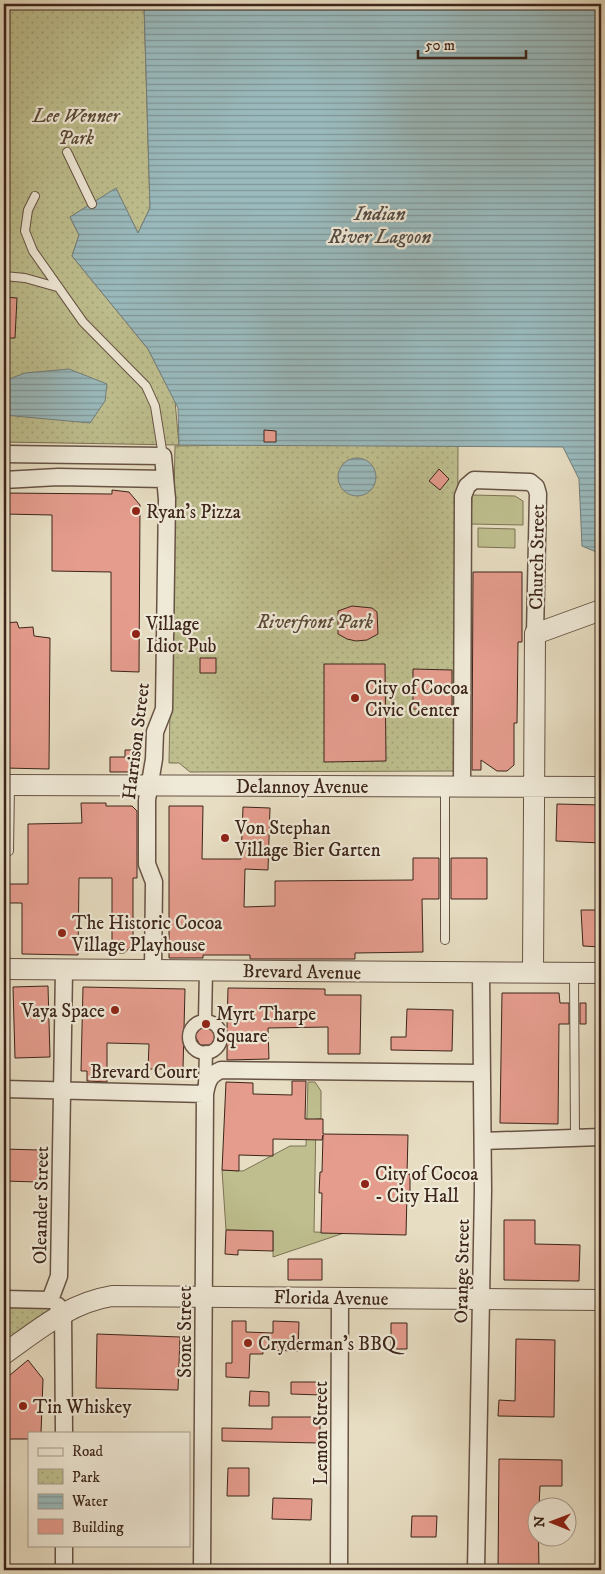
<svg xmlns="http://www.w3.org/2000/svg" width="605" height="1574" font-family="'IM FELL DW Pica',serif">
	<defs>
		<pattern id="park-dots" width="8" height="8" patternUnits="userSpaceOnUse" patternTransform="scale(1.25)"><rect width="8" height="8" fill="#bebe8e"/><path d="M2 2h.1M6 6h.1" fill="none" stroke="#a4a37a" stroke-width="1.8" stroke-linecap="round"/></pattern>
		<pattern id="water-rules" width="6" height="5" patternUnits="userSpaceOnUse" patternTransform="scale(1.25)"><rect width="6" height="5" fill="#9ababd"/><path d="M0 2.5h6" fill="none" stroke="#7f9799"/></pattern>
	</defs>
	<rect width="100%" height="100%" fill="#e7ddc2"/>
	<filter id="stains"><feTurbulence type="fractalNoise" baseFrequency=".004" numOctaves="4"/><feColorMatrix values="0 0 0 0 .2 0 0 0 0 .09 0 0 0 0 .02 0 0 0 .5 -.17"/></filter>
	<radialGradient id="worn" r=".72"><stop offset=".6" stop-color="#630" stop-opacity="0"/><stop offset="1" stop-color="#630" stop-opacity=".3"/></radialGradient>
	<path fill="#bebe8e" stroke="#7d7254" d="M472,495L515,496L523,501V525L471,524Z
		M478,528L515,529V548L478,547Z
		M308,1082H315L321,1091V1119H316L314,1232L344,1233L273,1257V1231L226,1230L222,1170L243,1171L290,1146H306Z"/>
	<path fill="url(#park-dots)" stroke="#7d7254" d="M4,4H144L150,208L138,233L116,189L70,217L79,235L72,256L148,349L175,401L179,445L4,442Z
		M458,442L457,771L190,772L179,763H169L175,446Z
		M4,1306L47,1307L52,1311L4,1345Z"/>
	<path fill="url(#water-rules)" stroke="#747e7c" d="M144,4H601V554L582,546L579,479L563,447L179,445L178,408L148,349L72,256L79,235L70,217L116,188L138,233L150,208Z
		M69,369L107,384L105,401L90,423L4,415V381L25,373Z
		M338 477a19 19 0 1 1 38 0a19 19 0 1 1-38 0Z"/>
	<path fill="#e59c8d" stroke="#3c251a" d="M4,297L17,298L15,338H4Z
		M264,430L276,431V442H264Z
		M439,469L449,479L440,490L429,481Z
		M112,490L129,492L140,505L139,672L111,671V572L52,571V515L4,514V493L112,494Z
		M473,572H522V642H518L517,723H514V765L507,771H497L481,760V770H472Z
		M352,606L372,608L377,612L378,634L367,640L356,641L347,639L338,634V611Z
		M17,622L19,628L33,627L34,636L50,638L49,769L4,768L9,638L4,632V623Z
		M200,658H216V673H200Z
		M324,664H385L386,761L324,762Z
		M413,669L452,670V709H413Z
		M125,750H136V772H110V757H125Z
		M81,803H106V806H132L137,811V878H133V945L124,953H112V878H79L78,955L22,954V903H4V884H28V824L82,823Z
		M557,804L601,805V843L556,841Z
		M169,806H203L202,859H241L243,807L270,808L268,870L245,869L244,907L275,906V881L413,880V858H439V899H422L423,952L355,953V959H250V955H203V958H169Z
		M451,858H487V899H451Z
		M581,910H601L600,947L583,946Z
		M48,986L50,1057L15,1058L13,987Z
		M83,987L185,989L183,1069H148L149,1044L107,1043V1082L87,1081V1071H81Z
		M228,988L325,989V995H361L360,1054H328V1027L268,1028L269,1059L227,1060V1045H200L195,1036L200,1028H227Z
		M502,993H559L560,1003H569V1024H559L558,1124L500,1123Z
		M580,1003H586V1024H580Z
		M407,1009L453,1010L452,1051L391,1050V1037H406Z
		M292,1081H306L305,1119H323V1134L408,1135L407,1174H410V1193L407,1194L406,1235L321,1233L322,1193H319L320,1172H322L323,1135L322,1140L273,1139V1156L239,1155V1171L222,1170L226,1082L253,1083V1094L292,1095Z
		M4,1149L39,1150L38,1182L4,1181Z
		M504,1220H535V1244L580,1245L579,1281L504,1280Z
		M226,1230L273,1231V1251L238,1250V1255L225,1254Z
		M288,1259H322V1280H288Z
		M232,1321H246V1332L273,1333V1321L299,1322L298,1351L263,1350V1354H250L249,1378L226,1377V1363H232Z
		M391,1323H407V1349H391Z
		M97,1334L180,1337L178,1390L96,1388Z
		M516,1339L555,1340L554,1417L498,1416L499,1400L515,1401Z
		M28,1360L43,1379L41,1433H29V1439H4V1380Z
		M291,1382H321V1395L291,1394Z
		M250,1391L269,1392V1406H249Z
		M272,1417H320V1443L222,1441V1428L272,1429Z
		M499,1459L562,1460V1486H540L539,1506H538L539,1570H498Z
		M228,1468H249V1496H227Z
		M273,1498L312,1499L311,1520L272,1519Z
		M412,1516H437L436,1537H411Z"/>
	<g fill="none" stroke-linecap="round" stroke-linejoin="round">
		<g stroke="#675344" stroke-width="10">
			<path id="service" d="M67,152L92,204
				M35,196L28,210L25,231L33,251L83,322L146,386L155,406L163,456
				M4,276L25,278L57,287
				M445,787V940
				M4,851H9L10,786
				M574,973L575,1138"/>
		</g>
		<g stroke="#675344" stroke-width="15">
			<path id="pedestrian" d="M205,1021L206,970
				M189 1037a16 16 0 1 1 32 0a16 16 0 1 1-32 0Z
				M205,1086L206,1052"/>
		</g>
		<g stroke="#675344" stroke-width="19">
			<path id="minor" d="M4,454L163,456L167,499L164,709L155,732L154,759L147,800V864L154,882L153,970
				M4,480L58,477L165,479
				M462,787L463,496L467,486L474,480L530,482L536,487L538,494L535,634
				M4,1089L205,1094
				M483,1141L601,1137
				M4,1299L50,1300
				M50,1300L59,1276L64,970
				M58,1306L63,1312L64,1433
				M64,1545V1570
				M202,1570L205,1094C207,1082 209,1075 221,1070L481,1073
				M339,1570L340,1297
				M476,1570L483,1190L481,973"/>
		</g>
		<g stroke="#675344" stroke-width="22">
			<path id="tertiary" d="M4,785L601,787
				M4,969L601,973
				M533,972L535,634L601,610
				M4,1354C38,1330 69,1303 112,1296L601,1300"/>
		</g>
		<use href="#service" stroke="#efe9d7" stroke-width="8"/>
		<use href="#pedestrian" stroke="#efe9d7" stroke-width="12"/>
		<use href="#minor" stroke="#efe9d7" stroke-width="16"/>
		<use href="#tertiary" stroke="#efe9d7" stroke-width="20"/>
	</g>
	<g fill="#8f2418" stroke="#efe9d7" stroke-width="2">
		<circle cx="136" cy="511" r="5"/>
		<circle cx="136" cy="634" r="5"/>
		<circle cx="355" cy="698" r="5"/>
		<circle cx="225" cy="838" r="5"/>
		<circle cx="62" cy="933" r="5"/>
		<circle cx="115" cy="1010" r="5"/>
		<circle cx="206" cy="1024" r="5"/>
		<circle cx="365" cy="1184" r="5"/>
		<circle cx="248" cy="1343" r="5"/>
		<circle cx="23" cy="1406" r="5"/>
	</g>
	<g text-anchor="middle" stroke-width="4.5" stroke-linejoin="round" paint-order="stroke">
		<g font-size="19" font-style="italic" fill="#5c4b37" stroke="#efe9d7">
			<text x="76" y="122">Lee Wenner<tspan x="76" dy="22">Park</tspan></text>
			<text x="315" y="628">Riverfront Park</text>
		</g>
		<g font-size="19" fill="#3c251a" stroke="#efe9d7" text-anchor="start">
			<text x="146" y="518">Ryan's Pizza</text>
			<text x="146" y="630">Village<tspan x="146" dy="22">Idiot Pub</tspan></text>
			<text x="365" y="694">City of Cocoa<tspan x="365" dy="22">Civic Center</tspan></text>
			<text x="235" y="834">Von Stephan<tspan x="235" dy="22">Village Bier Garten</tspan></text>
			<text x="72" y="929">The Historic Cocoa<tspan x="72" dy="22">Village Playhouse</tspan></text>
			<text x="105" y="1017" text-anchor="end">Vaya Space</text>
			<text x="216" y="1020">Myrt Tharpe<tspan x="216" dy="22">Square</tspan></text>
			<text x="375" y="1180">City of Cocoa<tspan x="375" dy="22">- City Hall</tspan></text>
			<text x="258" y="1350">Cryderman's BBQ</text>
			<text x="33" y="1413">Tin Whiskey</text>
		</g>
		<g font-size="19" fill="#3c251a" stroke="#efe9d7">
			<text transform="translate(536 557) rotate(-89)" y="7">Church Street</text>
			<text transform="translate(135 741) rotate(-83)" y="7">Harrison Street</text>
			<text x="302" y="793">Delannoy Avenue</text>
			<text transform="translate(302 971) rotate(1)" y="7">Brevard Avenue</text>
			<text x="144" y="1078">Brevard Court</text>
			<text transform="translate(40 1205) rotate(-89)" y="7">Oleander Street</text>
			<text transform="translate(461 1271) rotate(-89)" y="7">Orange Street</text>
			<text transform="translate(331 1297) rotate(1)" y="7">Florida Avenue</text>
			<text transform="translate(184 1332) rotate(-90)" y="7">Stone Street</text>
			<text transform="translate(320 1433) rotate(-90)" y="7">Lemon Street</text>
		</g>
		<g font-size="20" font-style="italic" fill="#544a43" stroke="#efe9d7">
			<text x="380" y="220">Indian<tspan x="380" dy="23">River Lagoon</tspan></text>
		</g>
	</g>
	<rect width="605" height="1574" fill="none" stroke="#e7ddc2" stroke-width="20"/>
	<rect x="5" y="5" width="595" height="1564" fill="none" stroke="#3c251a" stroke-width="2.5"/>
	<rect x="10" y="10" width="585" height="1554" fill="none" stroke="#3c251a"/>
	<rect x="28" y="1432" width="162" height="115" fill="#efe9d7" stroke="#a79b8b"/>
	<rect x="38" y="1448" width="25" height="8" fill="#efe9d7" stroke="#a79b8b"/>
	<text x="72" y="1456" font-size="15" fill="#3c251a">Road</text>
	<rect x="38" y="1469" width="25" height="15" fill="url(#park-dots)" stroke="#a79b8b"/>
	<text x="72" y="1482" font-size="15" fill="#3c251a">Park</text>
	<rect x="38" y="1494" width="25" height="15" fill="url(#water-rules)" stroke="#a79b8b"/>
	<text x="72" y="1506" font-size="15" fill="#3c251a">Water</text>
	<rect x="38" y="1519" width="25" height="15" fill="#e59c8d" stroke="#a79b8b"/>
	<text x="72" y="1532" font-size="15" fill="#3c251a">Building</text>
	<g transform="translate(552 1522) rotate(271)"><circle r="24" fill="#efe9d7" stroke="#a79b8b"/>
	<path d="M0-4L9 19L0 12L-9 19Z" fill="#8f2418"/>
	<text y="-8" font-size="14" font-weight="bold" text-anchor="middle" fill="#3c251a">N</text>
	</g>
	<path d="M418 50v8h108v-8" fill="none" stroke="#3c251a" stroke-width="2.5"/>
	<text x="425" y="50" font-size="15" fill="#3c251a" stroke="#efe9d7" stroke-width="4" paint-order="stroke">50 m</text>
	<rect width="100%" height="100%" filter="url(#stains)"/>
	<rect width="100%" height="100%" fill="url(#worn)"/>
</svg>
